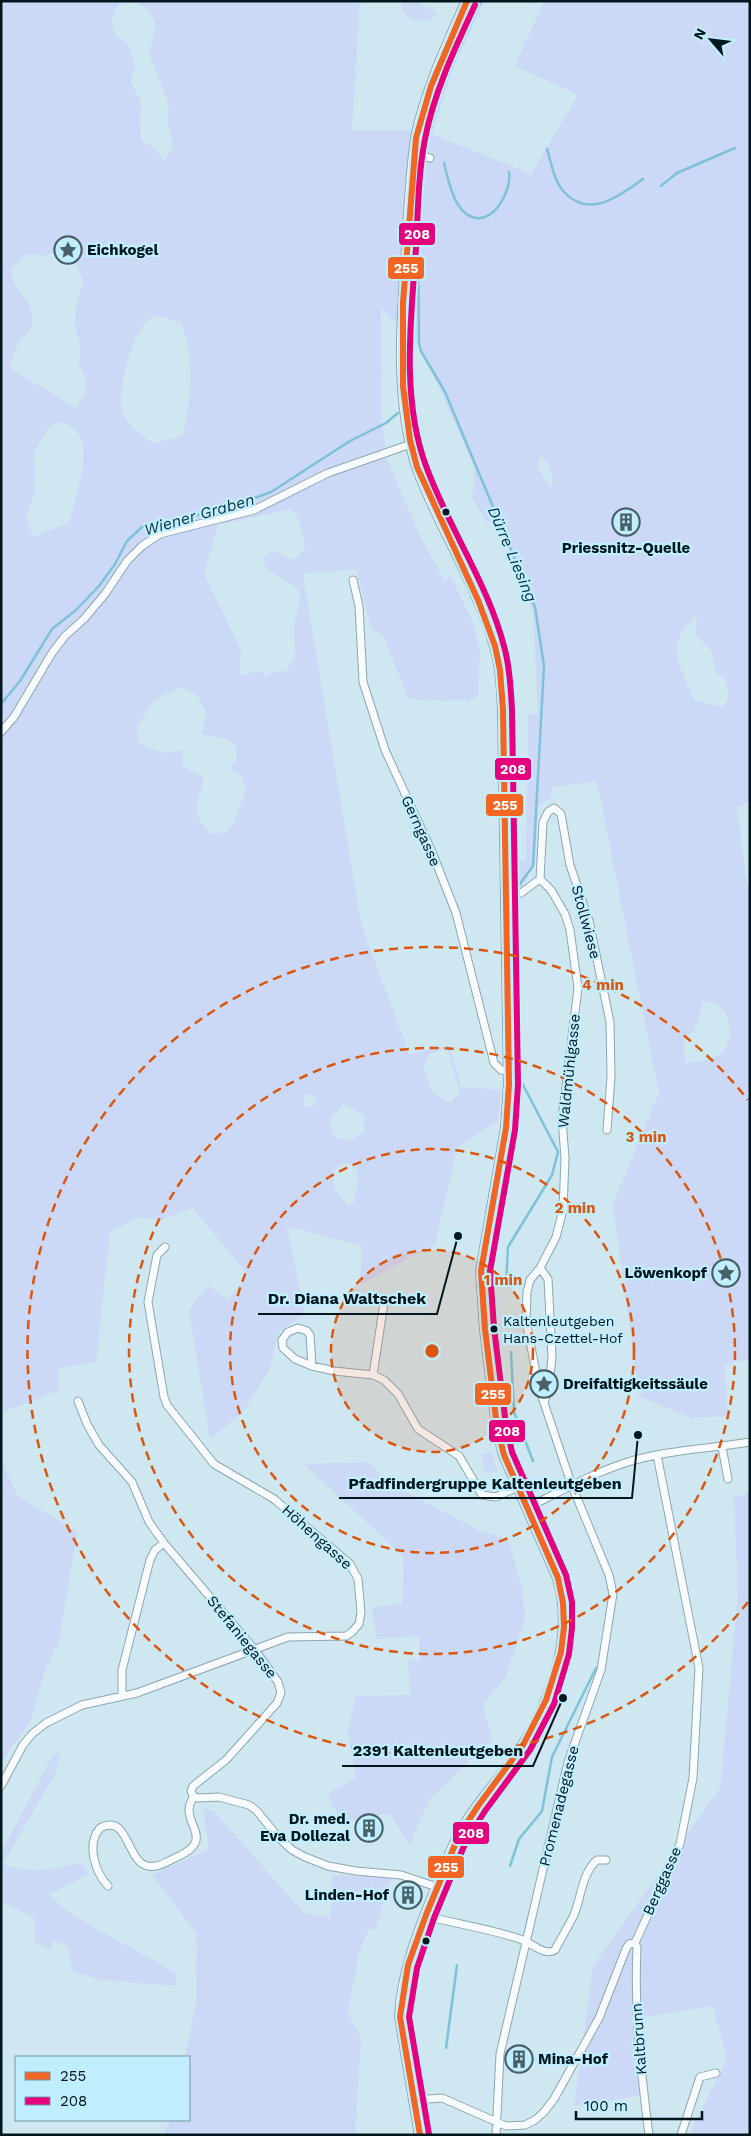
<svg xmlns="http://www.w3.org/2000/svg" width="751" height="2136" font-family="'Work Sans',sans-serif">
	<rect width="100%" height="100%" fill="#cee7f0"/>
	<path fill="#ccd9f6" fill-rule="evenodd" d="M1,1H124L116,8L111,21L116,35L127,44L136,66L130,81L140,100L141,140L153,147L165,161L173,146L167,121L169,105L149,54L156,25L149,11L135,1H360L352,130H412L425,132L443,79L475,1H485L454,65L432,134L531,174L578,95L515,66L544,1H750V802L737,807L747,887L750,886V1359L725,1364L728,1416L691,1418L639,1396L613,1204L659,1093L597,781L553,787L551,799L544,801L538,807L535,863L520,890L511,891V867H517L518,860H526L528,714H538L533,612L498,520L487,523L472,498L475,469L421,346L381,308L382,427L387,458L417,530L444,580L451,577L471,618L480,649L478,696L467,701L409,699L383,636L371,627L356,569L303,574L361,923L409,1054L449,1045L461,1087L501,1090L498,1121L457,1148L435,1244L360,1285L362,1246L287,1226L305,1314L279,1332L269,1370L244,1411L210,1439L189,1310L208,1285L228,1300L248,1274L192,1208L161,1220L141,1217L110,1232L96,1362L57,1369L59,1390L1,1413ZM59,250L68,261L77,266L84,282C78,295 75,306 75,321C76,337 85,348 78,364L86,379L85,393L76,408L10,368C11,359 14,351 19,343C26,333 36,326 32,313C28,295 10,289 12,268L28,254L44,256ZM160,316L181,323C195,359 191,399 183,436L153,443C141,435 127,426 122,410C117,390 132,337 146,322C149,318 155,317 160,316ZM57,421C67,424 77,428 81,439C89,460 74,501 69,523L33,537L26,516L35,492L34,453L47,430ZM541,456C550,465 554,472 552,485L549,486L537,466ZM292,509L301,524L305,548L294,560L272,551L262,559L267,569L298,589L300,599L294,626L295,657L286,671L272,672L266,676L261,671L240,675L241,650L204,574L218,525ZM697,615L695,634L712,652L715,673L724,677C729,690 732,696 722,707C712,706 704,700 695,701C680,667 663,644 697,615ZM182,687L197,695L206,713L201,734L228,739L236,746L237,759L229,768L242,777L246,791C237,808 240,817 227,832L212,834C189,815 198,805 204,778L183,766L182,750L163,753L139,743L137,727L155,699ZM703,1001C722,1003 730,1014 730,1033C729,1039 728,1046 723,1051C714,1061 699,1061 686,1063L683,1053L685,1036L694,1032ZM447,1048L460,1092L450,1103L432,1092L423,1067L430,1054ZM308,1093L316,1097L317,1102L312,1107H306L303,1098ZM343,1104L364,1115L365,1130L351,1142L334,1136L329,1121ZM350,1163L356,1167L358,1181L354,1203L349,1205C337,1197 332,1185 333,1171L341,1164Z
		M402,1H415L439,14C425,25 400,23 402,1Z
		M492,1451L497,1470L486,1473L481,1455Z
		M1,1459L17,1495L77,1532L59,1641L44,1673L31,1720L1,1763Z
		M370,1462L387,1482L480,1531L508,1539L522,1588L525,1618L506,1676L483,1705L492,1740L429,1800L410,1845L389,1813L341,1823L328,1793L356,1778L348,1733L355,1696L410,1695L408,1660L420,1661L419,1636L376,1639L372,1607L402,1604L404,1557L304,1464Z
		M750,1492V2135H689L727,2059L713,2006L632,2019L639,2096L574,2106L593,1966L720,1788L738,1596L734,1498Z
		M60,1752L56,1772L3,1864C32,1875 52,1870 81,1862L89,1874L49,1895L74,1916L176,1973L177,1986L99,1980L72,1970L68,1946L52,1940L51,1950L35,1942L34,1918L4,1902L1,1908V1853L52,1756Z
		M203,1809L213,1810L304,1913L330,1918L332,1875L392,1877L375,1929H369L359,1952L348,2013L361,2038L355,2135H164L170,2120H189V2057H185L197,1997L196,1933L152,1875L209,1849Z"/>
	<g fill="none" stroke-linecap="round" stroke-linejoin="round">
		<path stroke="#7ec2d8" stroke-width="2.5" d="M481,1C461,45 439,89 429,137C414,203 419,275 419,343L421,351L445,392L535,607L544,666L533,866L517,888L515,901L519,1077L558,1152L552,1175L508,1247L506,1284
			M547,149C551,162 554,181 564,192C590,220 620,195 643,179
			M444,163C448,179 454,211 472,217C494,225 512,190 509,172
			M661,186L677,173L735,148
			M1,704L20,681L52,629L76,610L99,586L115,564L127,541L142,527L221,510L271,492L350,441L386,423L398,413
			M511,1352L514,1412L533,1461
			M510,1866L519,1839L542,1811L552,1757L596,1668
			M446,2048L457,1965"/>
		<g stroke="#8da7b0" stroke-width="9">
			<path id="minor" d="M414,153L430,158
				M353,580L359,606L363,682L385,750L432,852L456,913L494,1063L501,1070L509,1071
				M1,732L14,717L52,653L65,636L84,619L105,594L127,561L142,546L160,534L254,510L328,473L411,444
				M506,895L521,893L540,879
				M540,1268L548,1279L552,1357L549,1387L544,1403
				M312,1366L295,1359L283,1348L282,1340L288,1332L298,1328L307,1331L310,1335L312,1366L334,1371L373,1375L384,1380L398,1394L418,1429L459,1456L482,1495L496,1497L517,1487
				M373,1375L384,1303
				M78,1401L87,1424L99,1445L132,1482L149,1522L164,1543L255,1650L278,1682L281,1693L277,1703L226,1760L193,1786L191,1791L193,1796L198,1798L219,1797L249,1805L257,1811L278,1837L292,1850L305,1857L328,1866L356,1871L401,1875L437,1887
				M722,1447L728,1479
				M527,1508C559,1492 591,1474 625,1463C665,1450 708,1449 750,1442
				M122,1696V1670L150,1560L155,1550L164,1543
				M1,1786L23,1745L32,1734L46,1723L82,1705L137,1693L288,1637L346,1636L352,1632L359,1624L361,1612L358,1579L350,1564L274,1499L214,1464L167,1405L164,1397L148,1302L157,1255L165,1247
				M108,1886C95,1872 86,1844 100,1828C132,1811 125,1873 156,1866C163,1865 170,1860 177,1857C220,1838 175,1821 194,1797
				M426,1916C457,1924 490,1929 520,1939C531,1942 545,1957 555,1950C561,1938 568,1927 574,1915C581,1898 582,1873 597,1860H606
				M635,1943L637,1947C634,2011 641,2072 649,2135
				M414,2100L442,2098L506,2126L525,2125L535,2120L544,2112L554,2099L599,2018L626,1949L629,1944L635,1943L680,1844L693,1778L699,1668L657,1455
				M496,2135L500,2054L568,1762L601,1670L613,1594L609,1575L572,1486L539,1388L526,1321L527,1292L530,1280L540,1268L556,1237L563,1210L565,1158L562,1119L578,988L570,930L565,914L551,890L540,879L543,822L548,812L554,808L561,814L570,865L589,921L610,1022L611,1077L607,1130
				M681,2135L700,2077L716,2073"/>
		</g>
		<g stroke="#8da7b0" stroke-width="12">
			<path id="secondary" d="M420,2135L400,2017C402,1971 421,1925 439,1882C447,1861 455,1840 468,1820C480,1801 495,1784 509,1766C547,1713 577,1643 558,1578L504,1455L497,1427L485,1329L481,1271L506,1128L509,1084L503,710C502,689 501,666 495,646C477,583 440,528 417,467C395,396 402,321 407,248C409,212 411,174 416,138C426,91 447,45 467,1"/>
		</g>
		<use href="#minor" stroke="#f8fbfd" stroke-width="7"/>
		<use href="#secondary" stroke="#f8fbfd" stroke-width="10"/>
		<g stroke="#c0eefe" stroke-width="10">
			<path id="bus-1" d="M420,2135L400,2017L408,1965L426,1915L459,1835L478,1806L523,1745L546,1700L561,1652L564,1627L563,1603L558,1578L504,1455L497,1427L485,1329L481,1271L506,1128L509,1084L503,710L500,670L495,646L478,600L417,467L410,440L403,386V303L416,138L431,86L467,1"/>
		</g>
		<g stroke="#c0eefe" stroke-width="10">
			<path id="bus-2" d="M429,2134L409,2017L417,1968L434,1918L467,1839L485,1811L530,1750L554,1704L569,1654L572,1628V1602L566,1575L512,1452L506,1425L494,1328L490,1271L515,1130L518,1085L512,710C511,690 510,669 505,650C489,585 449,529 426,466C401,398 411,319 416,248C418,212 418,175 425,139C434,92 455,48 475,5"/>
		</g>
		<use href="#bus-1" stroke="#f26522" stroke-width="6"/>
		<use href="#bus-2" stroke="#e5007d" stroke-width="6"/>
	</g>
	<circle cx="432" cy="1351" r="101" fill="#dc560d" fill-opacity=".12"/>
	<g fill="none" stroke="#dc560d" stroke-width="2.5" stroke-dasharray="9 6">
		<circle cx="432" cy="1351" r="101"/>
		<circle cx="432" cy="1351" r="202"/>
		<circle cx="432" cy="1351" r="303"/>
		<path d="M748 1602A404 404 0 1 1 748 1100"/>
	</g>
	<defs>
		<g id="sight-ring" transform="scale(1.4375)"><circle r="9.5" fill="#c0eefe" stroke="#486068" stroke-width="1.5"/><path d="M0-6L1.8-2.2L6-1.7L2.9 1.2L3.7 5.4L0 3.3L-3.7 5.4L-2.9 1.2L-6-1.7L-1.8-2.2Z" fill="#486068"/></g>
		<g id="building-ring" transform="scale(1.4375)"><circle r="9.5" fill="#c0eefe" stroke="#486068" stroke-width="1.5"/><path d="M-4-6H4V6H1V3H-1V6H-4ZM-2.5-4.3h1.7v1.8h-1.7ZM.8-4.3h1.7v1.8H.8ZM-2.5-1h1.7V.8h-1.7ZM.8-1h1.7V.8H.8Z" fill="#486068"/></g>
	</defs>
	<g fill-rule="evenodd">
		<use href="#sight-ring" x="68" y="250"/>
		<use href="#building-ring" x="626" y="522"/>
		<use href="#sight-ring" x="726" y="1273"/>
		<use href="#sight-ring" x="544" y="1384"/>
		<use href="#building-ring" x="369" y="1828"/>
		<use href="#building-ring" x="408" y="1895"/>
		<use href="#building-ring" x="519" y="2059"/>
	</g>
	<g fill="#00171e" stroke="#c0eefe" stroke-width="2">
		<circle cx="446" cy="512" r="4.5"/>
		<circle cx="494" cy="1329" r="4.5"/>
		<circle cx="426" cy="1941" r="4.5"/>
	</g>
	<g text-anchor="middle" stroke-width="4.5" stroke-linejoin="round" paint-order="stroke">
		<g font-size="14" fill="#00171e" stroke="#c0eefe" text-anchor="start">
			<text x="503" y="1326">Kaltenleutgeben<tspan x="503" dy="17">Hans-Czettel-Hof</tspan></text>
		</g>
		<g font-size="15" font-weight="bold" fill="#00171e" stroke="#c0eefe" text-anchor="start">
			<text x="87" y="255">Eichkogel</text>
			<text x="626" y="553" text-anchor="middle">Priessnitz-Quelle</text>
			<text x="707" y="1278" text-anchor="end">Löwenkopf</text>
			<text x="563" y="1389">Dreifaltigkeitssäule</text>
			<text x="350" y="1824" text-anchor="end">Dr. med.<tspan x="350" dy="17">Eva Dollezal</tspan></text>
			<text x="389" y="1900" text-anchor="end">Linden-Hof</text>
			<text x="538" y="2064">Mina-Hof</text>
		</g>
		<g font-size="15" fill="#00171e" stroke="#c0eefe">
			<text transform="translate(421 831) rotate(66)" y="5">Gerngasse</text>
			<text transform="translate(586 922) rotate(75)" y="5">Stollwiese</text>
			<text transform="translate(569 1071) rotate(-84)" y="5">Waldmühlgasse</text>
			<text transform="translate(317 1537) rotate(42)" y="5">Höhengasse</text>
			<text transform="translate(242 1637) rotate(51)" y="5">Stefaniegasse</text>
			<text transform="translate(559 1806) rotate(-76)" y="5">Promenadegasse</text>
			<text transform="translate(662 1881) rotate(-66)" y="5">Berggasse</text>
			<text transform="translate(639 2039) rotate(-94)" y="5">Kaltbrunn</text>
		</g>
		<g font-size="16" font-style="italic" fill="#0a333f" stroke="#c0eefe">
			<text transform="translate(199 514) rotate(-16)" y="6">Wiener Graben</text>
			<text transform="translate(513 554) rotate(67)" y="6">Dürre Liesing</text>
		</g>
	</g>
	<circle cx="432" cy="1351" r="8" fill="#dc560d" stroke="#c0eefe" stroke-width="2.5"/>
	<g font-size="15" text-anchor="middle" font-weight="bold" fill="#dc560d" stroke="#c0eefe" stroke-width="4.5" stroke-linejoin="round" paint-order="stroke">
		<text x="603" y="990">4 min</text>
		<text x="646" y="1142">3 min</text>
		<text x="575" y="1213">2 min</text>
		<text x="503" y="1285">1 min</text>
	</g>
	<path fill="none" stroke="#00171e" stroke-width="2" d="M458 1236L437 1314H258M638 1435L632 1498H339M563 1698L533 1766H342"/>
	<g fill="#00171e" stroke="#c0eefe" stroke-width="2">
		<circle cx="458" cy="1236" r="5"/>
		<circle cx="638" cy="1435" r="5"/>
		<circle cx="563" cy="1698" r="5"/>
	</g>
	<g font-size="16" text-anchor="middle" font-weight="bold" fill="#00171e" stroke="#c0eefe" stroke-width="4.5" stroke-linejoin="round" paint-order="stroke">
		<text x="347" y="1304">Dr. Diana Waltschek</text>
		<text x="485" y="1489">Pfadfindergruppe Kaltenleutgeben</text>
		<text x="438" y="1756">2391 Kaltenleutgeben</text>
	</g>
	<g stroke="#c0eefe" stroke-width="2">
		<rect x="398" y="222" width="38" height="24" rx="5" fill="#e5007d"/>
		<rect x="387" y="256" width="38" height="24" rx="5" fill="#f26522"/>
		<rect x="494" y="757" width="38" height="24" rx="5" fill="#e5007d"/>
		<rect x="485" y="793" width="39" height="24" rx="5" fill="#f26522"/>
		<rect x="474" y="1382" width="38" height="24" rx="5" fill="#f26522"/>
		<rect x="488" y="1419" width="38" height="24" rx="5" fill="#e5007d"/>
		<rect x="452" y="1821" width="38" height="24" rx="5" fill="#e5007d"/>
		<rect x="427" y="1855" width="38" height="24" rx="5" fill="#f26522"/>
	</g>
	<g font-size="14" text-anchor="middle" font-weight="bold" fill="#fff">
		<text x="417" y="239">208</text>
		<text x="406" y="273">255</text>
		<text x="513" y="774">208</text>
		<text x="505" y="810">255</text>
		<text x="493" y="1399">255</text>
		<text x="507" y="1436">208</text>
		<text x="471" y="1838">208</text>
		<text x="446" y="1872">255</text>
	</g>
	<rect width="751" height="2136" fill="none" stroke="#00171e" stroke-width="5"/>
	<rect x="15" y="2056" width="175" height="65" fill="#c0eefe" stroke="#7398a4"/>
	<rect x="25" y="2072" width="25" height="8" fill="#f26522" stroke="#7398a4"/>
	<text x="60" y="2081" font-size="15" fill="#00171e">255</text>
	<rect x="25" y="2097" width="25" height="8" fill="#e5007d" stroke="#7398a4"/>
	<text x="60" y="2106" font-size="15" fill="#00171e">208</text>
	<g transform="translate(711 40) rotate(298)" stroke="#c0eefe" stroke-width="4" paint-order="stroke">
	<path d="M0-4L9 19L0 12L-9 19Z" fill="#00171e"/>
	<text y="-8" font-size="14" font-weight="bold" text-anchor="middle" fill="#00171e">N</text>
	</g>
	<path d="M576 2111v8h126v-8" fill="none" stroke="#00171e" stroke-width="2.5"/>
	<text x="584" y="2111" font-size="15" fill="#00171e" stroke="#c0eefe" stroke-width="4" paint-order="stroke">100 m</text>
</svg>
